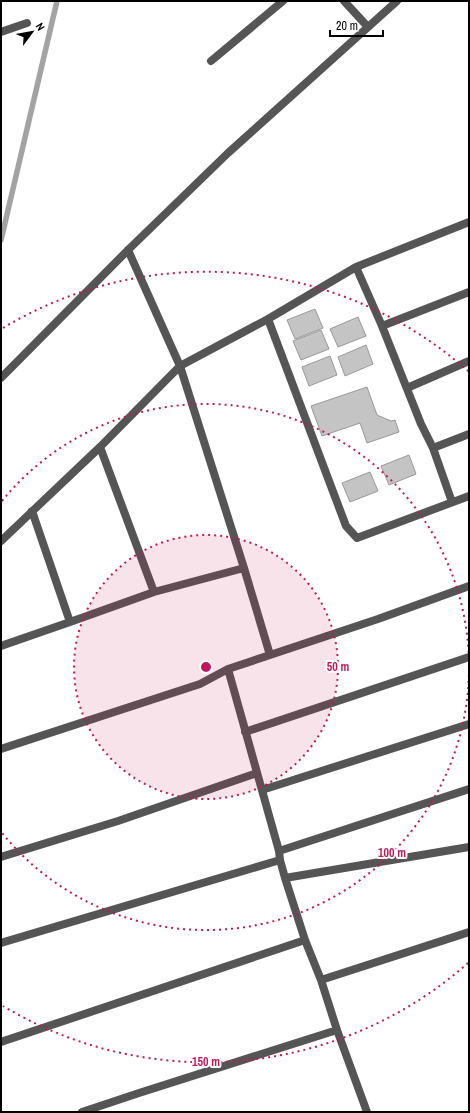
<svg xmlns="http://www.w3.org/2000/svg" width="470" height="1113" font-family="'Archivo Narrow',sans-serif">
	<rect width="100%" height="100%" fill="#fff"/>
	<g fill="none" stroke-linecap="round" stroke-linejoin="round">
		<path stroke="#a3a3a3" stroke-width="5.5" d="M1,240L57,1"/>
	</g>
	<path fill="#c4c4c4" stroke="#999" d="M315,309L323,328L295,339L287,320Z
		M358,317L366,336L338,347L330,329Z
		M321,330L329,349L301,360L293,341Z
		M366,345L373,364L345,376L338,357Z
		M330,356L337,375L309,386L302,367Z
		M367,387L377,415L391,421L395,420L399,432L367,443L360,423L322,436L311,406Z
		M409,455L416,474L389,485L381,466Z
		M370,472L378,491L350,502L342,483Z"/>
	<g fill="none" stroke-linecap="round" stroke-linejoin="round">
		<path stroke="#555" stroke-width="8" d="M344,1L368,27
			M1,32L27,23
			M211,61L283,1
			M128,250L180,366L244,568L270,655L228,669L279,851L280,860L285,878L305,940L321,980L337,1030L367,1112
			M356,267L382,326L421,424L433,448L469,434
			M268,319L346,526L357,538L469,496
			M382,326L469,292
			M1,378L128,250L228,153L397,1
			M407,388L469,361
			M433,448L452,502
			M32,511L70,622L154,592L100,447
			M1,541L100,447L180,366L268,319L356,267L469,222
			M154,592L244,568
			M1,646L70,622
			M270,655L378,619L469,586
			M245,732L469,657
			M1,749L200,684L228,669
			M262,790L469,724
			M279,851L469,789
			M1,857L118,821L257,773
			M285,878L469,847
			M1,943L280,860
			M321,980L469,932
			M1,1042L305,940
			M82,1112L139,1093L337,1030"/>
	</g>
	<circle cx="206" cy="667" r="132" fill="#c2185b" fill-opacity=".12"/>
	<g fill="none" stroke="#c2185b" stroke-width="2" stroke-dasharray="2 4">
		<circle cx="206" cy="667" r="132"/>
		<path d="M469 669A263 263 0 0 1 2 833M2 501A263 263 0 0 1 469 665"/>
		<path d="M468 963A395 395 0 0 1 3 1006M3 328A395 395 0 0 1 468 371"/>
	</g>
	<circle cx="206" cy="667" r="6" fill="#c2185b" stroke="#fff" stroke-width="2"/>
	<g font-size="12" text-anchor="middle" font-weight="bold" fill="#c2185b" stroke="#fff" stroke-width="4" stroke-linejoin="round" paint-order="stroke">
		<text x="338" y="671">50 m</text>
		<text x="392" y="857">100 m</text>
		<text x="206" y="1066">150 m</text>
	</g>
	<rect width="470" height="1113" fill="none" stroke="#000000" stroke-width="4"/>
	<g transform="translate(32 32) rotate(58)" stroke="#ffffff" stroke-width="3" paint-order="stroke">
	<path d="M0-3L7 15L0 10L-7 15Z" fill="#000000"/>
	<text y="-6" font-size="11" font-weight="bold" text-anchor="middle" fill="#000000">N</text>
	</g>
	<path d="M330 30v6h53v-6" fill="none" stroke="#000000" stroke-width="2"/>
	<text x="336" y="30" font-size="12" fill="#000000" stroke="#ffffff" stroke-width="3" paint-order="stroke">20 m</text>
</svg>
